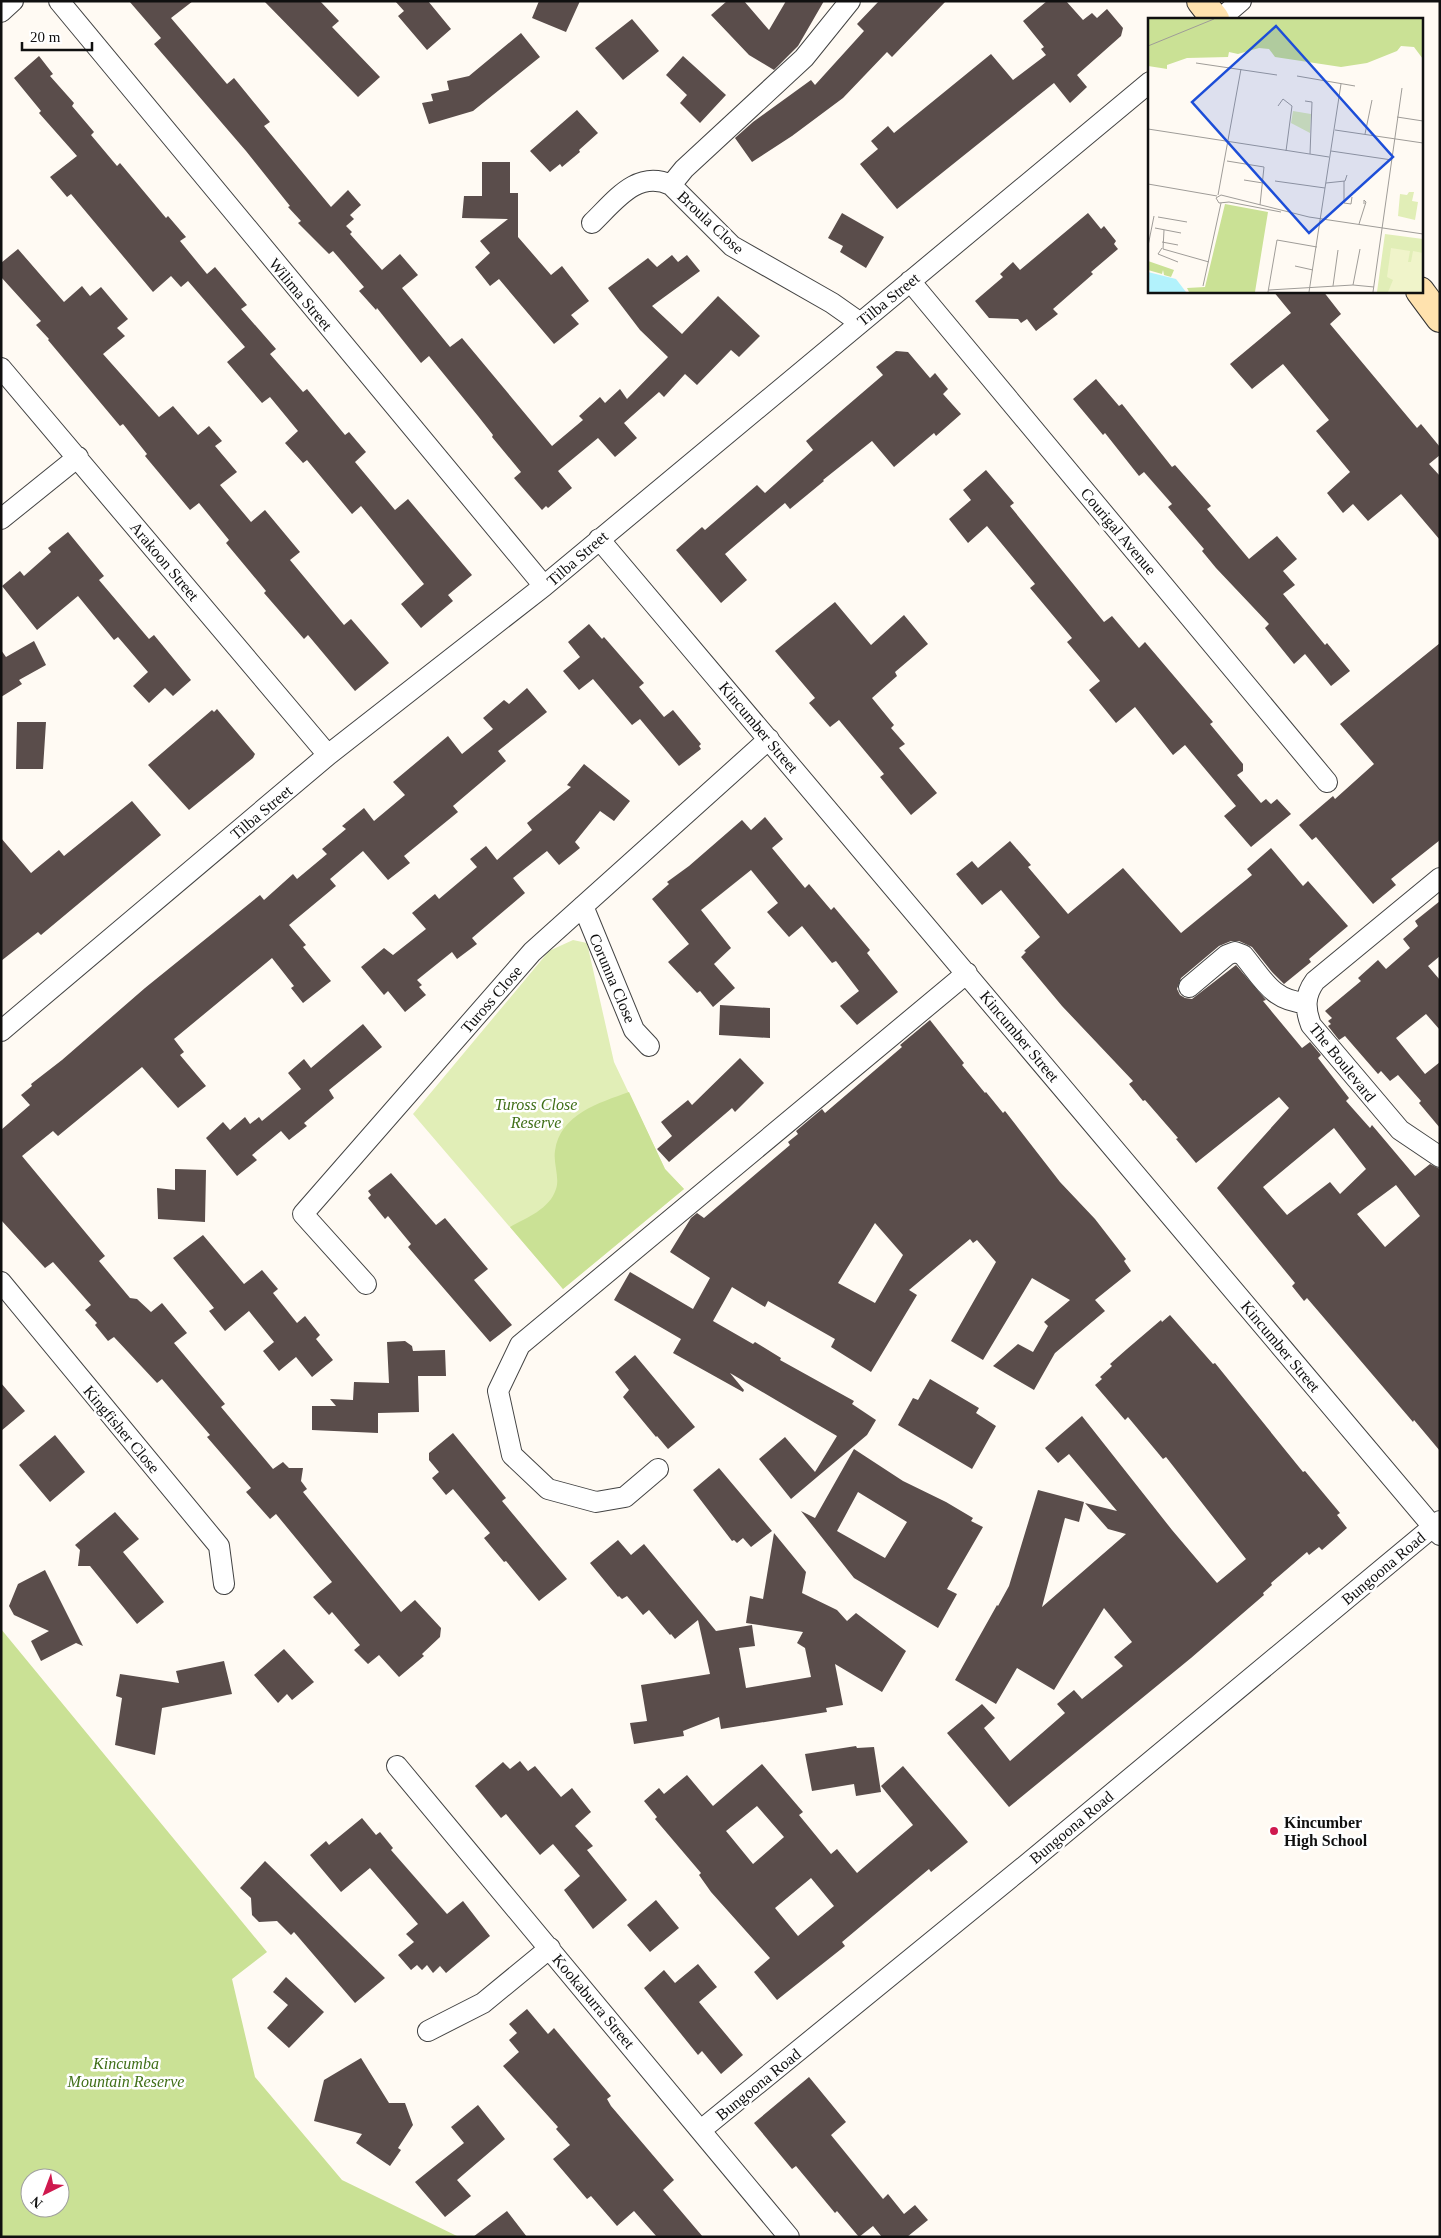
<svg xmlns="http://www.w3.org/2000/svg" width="1441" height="2238" font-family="Georgia,serif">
	<rect width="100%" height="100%" fill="#fffaf3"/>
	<path fill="#e1eeb7" d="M573,940L587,943L614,1062L665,1169L684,1189L563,1289L413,1114L549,951Z"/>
	<path fill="#cae195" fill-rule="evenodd" d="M629,1092L665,1169L684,1189L563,1289L510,1227C526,1218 550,1209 556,1189C560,1178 553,1163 555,1151C560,1114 599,1103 629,1092Z
		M1,1629L267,1952L232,1979L255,2077L342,2180L459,2237H1ZM30,2178H60V2208H30Z"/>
	<path fill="#5a4d4b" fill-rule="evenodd" d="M129,1H193L171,18L227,84L234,78L270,122L264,126L331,207L348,190L361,205L350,215L354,219L346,226L352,232L350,234L382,270L400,254L418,275L402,288L450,347L462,338L552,446L583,420L579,416L600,397L605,403L620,389L627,399L668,357L640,330L608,288L648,258L657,267L672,255L678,262L687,255L700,271L652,306L682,334L718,296L760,336L739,357L731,350L697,385L685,374L664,397L659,392L624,423L637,438L615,457L598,438L558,471L572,488L548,508L546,506L542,510L514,478L521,472L492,437L493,435L478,416L429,356L421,363L377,308L376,310L359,291L364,287L333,251L329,254L298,223L301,221L288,207L290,206L246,151L154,44L161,38Z
		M264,1H320L339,21L332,27L380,77L358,97Z
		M395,1H428L451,29L427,50L398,16L404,11Z
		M539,1H580L566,32L532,18Z
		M727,1H744L769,30L786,1H824L798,46L774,70L749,55L711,15Z
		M879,1H946L892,57L887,52L843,98L792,136L752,162L735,138L753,122L811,80L815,85L864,31L857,24Z
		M1047,1H1066L1083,20L1092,13L1097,18L1107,9L1123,28L1121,36L1077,75L1087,87L1070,103L1054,83L897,209L860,164L878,149L871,141L888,126L894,133L991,54L1013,80L1046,55L1041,49L1044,47L1023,21Z
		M632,19L659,51L623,80L595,48Z
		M521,33L540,57L473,111L429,124L422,103L433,101L431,94L449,90L447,81L469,76Z
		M39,56L53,74L50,76L74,103L72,106L94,132L91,135L117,166L120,163L166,218L168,216L186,237L180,241L207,274L215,267L247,305L241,309L276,349L270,354L303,392L307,389L345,435L349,432L366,452L355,462L395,510L408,499L472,575L448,595L453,601L421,628L401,604L424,584L361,506L352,514L307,460L303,463L285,443L298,431L270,397L262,403L227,362L245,347L188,281L181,287L171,276L153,292L71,194L67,197L50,177L77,156L39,113L41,111L14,78Z
		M683,56L726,95L700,123L680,103L687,95L666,75Z
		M577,110L598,133L579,150L580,152L562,167L560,164L550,172L530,151Z
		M482,162H510V193H518V237L551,275L562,266L589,301L571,315L579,324L554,344L499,279L490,286L475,267L490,253L480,241L508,219L462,218L464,196H482Z
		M842,213L884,237L866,268L840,252L843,246L828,238Z
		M1088,213L1101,229L1104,226L1116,241L1114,244L1118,249L1091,272L1093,274L1053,309L1058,314L1036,331L1027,319L1021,323L1018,319L989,318L975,301L1003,277L1000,274L1013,262L1020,270Z
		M18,249L64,302L82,286L90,296L101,287L128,319L117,328L125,336L103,354L159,417L173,406L198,435L209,426L222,441L215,446L237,472L220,485L251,522L265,510L300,552L290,560L344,625L351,619L389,663L355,691L308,635L304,639L264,593L266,591L226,543L229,540L199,503L190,510L145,456L147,454L123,424L120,426L48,340L49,339L36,325L41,321L1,277V263Z
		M1273,291H1323L1341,314L1330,324L1417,428L1421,424L1440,447V455L1429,464L1440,476V540L1401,494L1368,521L1353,504L1343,513L1327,493L1350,472L1316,431L1329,420L1283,364L1252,389L1230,364L1291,313Z
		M896,351L908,352L930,378L935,373L948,389L943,394L961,414L936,436L934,433L894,467L872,441L823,480L824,481L790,509L785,503L725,554L747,580L721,603L676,550L702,527L705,530L757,485L765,493L813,450L806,441L883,375L876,367Z
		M1096,379L1119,406L1122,404L1172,467L1175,465L1211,506L1207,509L1249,559L1277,536L1297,559L1283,571L1295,585L1283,594L1325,645L1327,643L1350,671L1331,686L1305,654L1294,664L1265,628L1269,624L1216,568L1202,551L1204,549L1168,507L1172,504L1144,472L1139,476L1105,433L1103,435L1073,399Z
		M986,470L1014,503L1010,506L1104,622L1112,616L1139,648L1145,642L1213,722L1210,724L1243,764V771L1237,775L1261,803L1266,799L1271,804L1277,799L1291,814L1251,847L1224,816L1236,806L1185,745L1173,755L1135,707L1116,723L1089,690L1100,681L1067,642L1072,638L1030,588L1035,584L987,526L968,543L949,519L971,500L963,490Z
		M68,532L104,576L99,580L149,639L154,635L191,680L173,696L165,688L149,703L133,686L148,672L118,637L114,640L78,596L37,630L2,586L20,571L24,576L51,552L48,548Z
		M835,602L871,645L904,615L928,644L895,672L897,676L872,698L894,725L891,728L905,744L899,748L937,793L911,815L880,777L884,774L839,720L830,727L809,703L815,698L775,651Z
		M589,624L602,639L604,637L644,683L639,687L664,717L673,710L701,744L699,746L701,749L679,766L640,719L632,725L593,679L579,690L563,671L580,657L568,642Z
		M34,641L46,665L19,680L22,684L1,697V650L6,657Z
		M1440,643V840L1391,879L1396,885L1373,904L1316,837L1312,840L1299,825L1333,796L1335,799L1374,764L1340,724Z
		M527,688L547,712L498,751L506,761L453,806L458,812L404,856L410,863L388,880L363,851L330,879L336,886L289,925L306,945L303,947L331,981L303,1003L291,988L294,986L272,958L174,1039L184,1052L180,1055L206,1086L178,1108L142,1067L58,1136L53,1131L22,1156L105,1256L99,1261L130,1298L137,1299L151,1312L162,1303L187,1333L174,1343L225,1404L221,1407L273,1469L283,1462L289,1468H303L301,1481L307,1489L303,1492L401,1612L415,1600L441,1628L440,1637L422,1654L424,1656L399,1677L379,1655L368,1664L354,1650L360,1645L332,1612L329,1615L313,1597L332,1582L276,1514L270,1519L246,1492L251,1488L207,1437L210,1435L162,1379L157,1383L114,1337L108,1341L95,1325L97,1323L85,1310L91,1305L53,1262L45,1268L1,1220V1130L30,1105L21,1095L32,1086L31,1084L62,1060L145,988L260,895L264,900L293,874L297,879L327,854L322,849L346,829L342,826L364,808L374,821L405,795L393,782L448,736L462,754L493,729L483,718L504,700L509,704Z
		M217,709L255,754L253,758L189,810L148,765L212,710L214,712Z
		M17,722H46L43,769H16Z
		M584,764L630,801L614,821L600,811L575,842L580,848L559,865L547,851L513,878L525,893L472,938L477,944L457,959L452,952L417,980L422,985L419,987L426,995L405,1012L388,991L384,995L361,967L384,948L393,955L426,929L412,913L435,894L439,899L477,867L470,859L486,846L497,860L532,830L527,823L571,787L567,785Z
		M132,801L161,835L41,935L38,932L1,961V838L31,873L59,850L64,856Z
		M765,817L783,839L772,848L805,888L809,884L831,910L834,907L870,950L867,953L898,992L857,1025L840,1006L859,991L836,961L832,963L802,926L789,937L767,912L778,903L751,870L701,910L731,948L714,964L735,988L713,1007L700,991L697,993L668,962L689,944L652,899L669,884L667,882L689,866L742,820L751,830Z
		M1010,841L1031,865L1028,867L1068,914L1123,868L1181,933L1252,875L1247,869L1271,848L1303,886L1308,881L1348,926L1309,959L1311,962L1284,984L1272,972L1252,947L1239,941H1231L1219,946L1181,978L1177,989L1180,995L1185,998L1192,999L1236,965L1266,1000L1263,1001L1302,1048L1310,1042L1321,1055L1318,1058L1349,1098L1346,1101L1370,1128L1372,1125L1415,1176L1430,1164L1440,1169V1451L1414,1420L1413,1422L1307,1298L1304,1301L1292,1286L1295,1283L1217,1188L1289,1108L1279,1097L1196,1163L1176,1139L1178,1138L1145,1100L1143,1101L1129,1084L1133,1081L1062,1006L1021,957L1026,952L1024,951L1040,937L1001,890L982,905L956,874L972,861L978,868ZM1334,1128L1366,1169L1340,1194L1330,1182L1287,1215L1263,1187ZM1396,1185L1420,1216L1385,1247L1357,1214Z
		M1440,901V956L1428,966L1440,980V1030L1426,1014L1396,1038L1425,1074L1440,1062V1128L1419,1103L1421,1101L1398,1075L1390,1081L1381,1071L1378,1074L1345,1036L1339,1040L1328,1026L1331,1024L1328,1021L1332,1018L1325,1011L1361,981L1358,978L1378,960L1386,969L1410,948L1403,939L1418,926L1415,921Z
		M720,1005L770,1008V1038L719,1035Z
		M930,1020L964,1063L962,1065L985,1093L986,1092L1003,1113L1005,1111L1060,1182L1095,1219L1126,1259L1124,1261L1131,1271L1095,1300L1105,1311L1055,1353L1034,1390L993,1366L1018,1344L1033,1352L1048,1326L1044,1322L1070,1300L1032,1278L983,1360L951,1341L996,1262L977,1240L973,1243L970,1239L909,1290L917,1295L871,1372L831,1347L835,1339L768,1301L765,1307L732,1287L713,1321L753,1344L755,1342L781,1358L780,1360L854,1401L852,1404L876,1420L867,1435L791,1499L759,1459L785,1437L815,1472L837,1436L730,1373L744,1390L743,1392L673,1353L681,1339L614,1300L630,1272L693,1309L710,1278L670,1252L691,1218L697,1213L704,1218L790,1145L788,1142L798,1134L796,1131L822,1109L825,1113L902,1047L900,1045ZM875,1223L903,1255L875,1303L838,1283Z
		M363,1024L382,1047L329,1090L334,1098L304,1123L307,1126L289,1140L281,1131L252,1155L257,1160L237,1176L206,1138L223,1122L230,1130L245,1117L250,1124L259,1117L262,1121L301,1089L288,1073L304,1059L311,1068Z
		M740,1058L764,1083L735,1112L732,1108L669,1162L657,1149L672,1136L661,1122L688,1100L692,1105Z
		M175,1169L206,1170L205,1222L158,1219L157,1188L175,1190Z
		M391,1173L436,1225L445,1218L488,1269L474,1280L512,1325L490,1342L408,1247L411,1244L388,1216L385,1219L368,1198L371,1195L368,1191Z
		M203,1235L244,1284L262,1270L278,1289L273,1293L297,1323L305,1316L320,1335L316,1339L333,1360L312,1377L296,1357L279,1371L263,1351L274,1342L249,1311L225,1331L209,1311L214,1308L173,1258Z
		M1170,1315L1213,1364L1215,1363L1303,1472L1305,1471L1340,1513L1337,1515L1347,1528L1322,1550L1319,1547L1309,1555L1307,1552L1271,1583L1272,1585L1263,1593L1264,1595L1191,1658L1009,1807L947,1733L982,1704L995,1718L984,1728L1010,1761L1065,1713L1057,1704L1074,1690L1082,1699L1123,1666L1114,1657L1132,1642L1104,1608L1054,1690L1017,1668L996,1704L955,1680L997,1605L998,1606L1009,1586L1038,1490L1084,1502L1079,1522L1065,1518L1042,1607L1126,1534L1108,1529L1085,1503L1117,1511L1069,1454L1058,1463L1045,1448L1082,1416L1172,1530L1217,1583L1246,1559L1166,1457L1163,1459L1128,1417L1125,1420L1095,1385L1102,1379L1100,1377L1112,1366L1110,1364L1127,1349L1161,1320L1162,1322Z
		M405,1341L412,1346L413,1351L445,1350L446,1376H418L419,1412L378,1413V1433L312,1430V1406H336L330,1399L353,1400L354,1382L389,1383L387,1342Z
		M635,1355L695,1427L668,1449L657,1436L656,1437L623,1397L629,1390L615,1372Z
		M930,1379L979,1408L976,1413L996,1426L972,1469L898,1425L913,1398L918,1400Z
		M1,1383L25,1411L1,1431Z
		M453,1433L506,1498L502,1501L567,1579L539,1601L506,1561L504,1562L484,1538L490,1533L453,1489L446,1495L432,1478L439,1472L429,1460V1453Z
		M55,1435L85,1472L50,1502L19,1465Z
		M854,1449L903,1481L946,1502L973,1518L971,1521L983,1527L947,1589L957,1594L938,1628L854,1578L801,1511L815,1518ZM858,1492L907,1522L885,1558L837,1531Z
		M719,1468L772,1531L751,1547L743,1538L737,1543L734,1540L732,1541L693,1490Z
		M115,1512L139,1539L123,1552L164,1602L137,1624L90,1566H78L80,1550L75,1545Z
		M774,1533L806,1572L802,1593L837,1610L847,1621L856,1613L906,1651L882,1692L835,1664L843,1705L826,1708L827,1712L721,1729L719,1717L683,1731L684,1736L634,1744L630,1723L647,1721L641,1685L710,1674L698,1620L675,1639L671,1634L670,1635L649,1610L643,1615L627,1596L622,1599L619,1596L618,1597L590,1563L618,1540L631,1555L644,1544L716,1631L752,1625L755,1646L739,1648L746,1688L811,1677L805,1648L797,1643L803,1632L746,1623L750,1596L763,1599Z
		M45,1570L83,1646L76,1643L41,1661L31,1641L49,1631L14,1615L9,1606L18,1584Z
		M284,1649L314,1682L292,1700L287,1694L278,1703L254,1675Z
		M224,1661L232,1694L162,1708L155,1755L115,1745L122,1698L116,1696L120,1674L179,1683L176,1671Z
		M856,1746L857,1748L874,1747L881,1792L856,1796L854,1784L812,1791L805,1754Z
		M520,1761L528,1771L535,1766L561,1797L572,1788L591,1812L575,1826L593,1846L587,1850L627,1900L593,1929L564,1890L580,1876L553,1844L540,1855L506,1814L501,1818L475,1786L503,1762L510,1769Z
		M762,1764L803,1812L799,1815L831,1854L837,1849L857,1873L913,1825L881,1786L903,1766L968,1842L931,1872L929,1869L842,1942L845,1946L777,2000L754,1972L770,1958L711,1892L699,1875L701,1873L655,1819L657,1817L644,1801L659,1788L664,1794L687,1775L713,1806ZM757,1806L784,1837L753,1864L726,1831ZM811,1878L834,1906L798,1936L775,1908Z
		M362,1818L376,1835L380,1832L393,1848L391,1850L447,1914L463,1901L490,1936L446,1973L440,1966L433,1973L427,1965L422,1970L417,1965L411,1970L398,1955L414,1942L406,1934L418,1924L370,1868L341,1892L310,1855L326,1841L329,1845Z
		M265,1861L385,1978L355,2003L294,1932L291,1935L277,1921L259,1922L252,1915L251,1898L240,1888Z
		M656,1900L679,1928L650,1952L627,1925Z
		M698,1964L717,1987L699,2002L743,2055L721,2074L702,2051L698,2055L644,1988L664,1970L675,1983Z
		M286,1977L324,2012L289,2048L267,2028L288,2005L273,1992Z
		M527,2009L548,2034L554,2028L611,2096L607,2099L611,2106L674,2180L663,2190L703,2237H657L634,2211L617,2226L591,2196L587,2199L553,2159L570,2145L556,2129L558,2127L503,2066L519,2052L509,2040L517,2033L509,2024Z
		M361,2058L389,2103H405L413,2125L398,2148L401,2150L390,2166L356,2143L362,2134L314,2121L324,2080Z
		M809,2077L846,2122L831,2135L883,2199L888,2194L904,2214L915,2205L928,2220L907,2237H882L873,2226L859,2237L837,2211L835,2213L796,2166L792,2169L754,2123Z
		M478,2105L505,2139L457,2180L471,2196L445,2217L415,2182L464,2143L451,2127Z
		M507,2211L527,2237H473Z"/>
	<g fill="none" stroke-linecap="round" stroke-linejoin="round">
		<g stroke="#434343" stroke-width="22">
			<path id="minor" d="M59,1L544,586
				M1,12L13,1
				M1220,19L1241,1
				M671,185L684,169L804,58L850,1
				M592,223C615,201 637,169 671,185L732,246L832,303L859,322
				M910,281L1327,782
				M1,368L328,755
				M1,519L78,457
				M599,539L1440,1535
				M1440,878L1315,981C1304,996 1305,1009 1311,1025L1400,1130L1440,1157
				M583,906L634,1030L649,1046
				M1189,987L1227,955L1235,952L1243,955C1263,979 1272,1001 1306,1003
				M1,1031L328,755L544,586L1150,82
				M1,1282L219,1546L224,1584
				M366,1284L303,1214L532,952L769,739
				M658,1469L625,1497L596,1502L548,1489L512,1455L498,1391L520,1345L967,973
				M397,1766L789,2237
				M428,2031L483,2003L550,1948
				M701,2130L1026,1865L1440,1521"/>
		</g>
		<g stroke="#323232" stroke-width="30">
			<path id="secondary" d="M1201,1L1215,19
				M1420,291L1440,318"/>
		</g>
		<use href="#minor" stroke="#fff" stroke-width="20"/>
		<use href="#secondary" stroke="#ffe2ae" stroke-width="28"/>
	</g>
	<circle fill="#cf194e" stroke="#fff" stroke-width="2" cx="1274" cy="1831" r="5"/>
	<g text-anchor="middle" stroke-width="5" stroke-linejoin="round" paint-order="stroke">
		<g font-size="16" fill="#101010" stroke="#fff">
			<text transform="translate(711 222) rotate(43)" y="6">Broula Close</text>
			<text transform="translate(301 294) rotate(50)" y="6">Wilima Street</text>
			<text transform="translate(888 299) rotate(-39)" y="6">Tilba Street</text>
			<text transform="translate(1119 531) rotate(50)" y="6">Courigal Avenue</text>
			<text transform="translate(577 558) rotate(-41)" y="6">Tilba Street</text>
			<text transform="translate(165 561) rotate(50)" y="6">Arakoon Street</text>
			<text transform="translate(759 727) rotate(50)" y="6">Kincumber Street</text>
			<text transform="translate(261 812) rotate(-40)" y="6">Tilba Street</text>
			<text transform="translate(613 978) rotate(67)" y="6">Corunna Close</text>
			<text transform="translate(491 999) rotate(-49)" y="6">Tuross Close</text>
			<text transform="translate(1020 1036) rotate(50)" y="6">Kincumber Street</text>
			<text transform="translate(1343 1062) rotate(51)" y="6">The Boulevard</text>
			<text transform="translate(1281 1346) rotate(50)" y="6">Kincumber Street</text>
			<text transform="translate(122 1429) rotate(50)" y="6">Kingfisher Close</text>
			<text transform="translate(1383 1568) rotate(-40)" y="6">Bungoona Road</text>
			<text transform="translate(1071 1827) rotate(-40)" y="6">Bungoona Road</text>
			<text transform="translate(594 2001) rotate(50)" y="6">Kookaburra Street</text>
			<text transform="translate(758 2084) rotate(-39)" y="6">Bungoona Road</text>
		</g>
		<g font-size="16" font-style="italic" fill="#406f18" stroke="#fff">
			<text x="536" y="1110">Tuross Close<tspan x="536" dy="18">Reserve</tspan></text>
			<text x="126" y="2069">Kincumba<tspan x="126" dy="18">Mountain Reserve</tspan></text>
		</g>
		<g font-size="16" font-weight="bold" fill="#101010" stroke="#fff" text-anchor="start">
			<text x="1284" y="1828">Kincumber<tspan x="1284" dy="18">High School</tspan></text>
		</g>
	</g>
	<g transform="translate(1148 18)">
		<rect width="275" height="275" fill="#fffaf3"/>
		<path d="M145,93L163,96L162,115L143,105ZM261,174H266L264,183L270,184L267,202L250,198L252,176L259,177ZM237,216L275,221V274H229Z" fill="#e1eeb7"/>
		<path d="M0,1H275V41L266,29L253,28L249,33L219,45L193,49L127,39L121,31L111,30L90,36L81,34L80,39L39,40L19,47V51L13,50L0,48ZM77,186L120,194L107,274H41L39,270L57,269ZM0,243L26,252L23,259L16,257L15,252L14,256L0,252Z" fill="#cae195"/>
		<path d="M243,230L262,233L260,244H263L265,233L275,235V274H240L245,262L239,259Z" fill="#f0f4ca"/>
		<path d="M0,254L28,261L38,274H0Z" fill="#b2f2fc"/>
		<path fill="none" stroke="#9f9c98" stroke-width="1" d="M0,28L66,1M48,45L129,57M149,58L207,68M157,83L164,84L162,136M130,88L135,81L144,88L138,133M249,99L275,103M0,111L181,139M187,112L275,125M217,116L224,82M183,133L244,142M79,143L116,149L112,187M96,162L115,165M127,163L177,170M196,163V185L203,186L204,179M178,165L197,163L199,157M0,166L69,178M70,177L93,51M133,194L81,184L71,185L68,180L73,177L161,199L275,216M10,199L39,204M211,206L218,184L216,182V186M7,210L33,215M16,212L15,231L61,244M14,224L30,227M0,228L6,198M14,230L10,236L30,244M147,248L165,252M205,267L212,231M55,268L73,185M185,268L190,232M121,272L205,267L226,269M120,274L129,222L169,229M161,274L193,66M225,274L254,70"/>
		<path fill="#1d4ed8" fill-opacity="0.15" stroke="#1d4ed8" stroke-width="2.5" d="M128,8L245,139L161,215L44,84Z"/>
		<rect width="275" height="275" fill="none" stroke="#101010" stroke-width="2.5"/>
	</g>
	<rect width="1441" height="2238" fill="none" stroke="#101010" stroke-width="5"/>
	<g transform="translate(45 2193) rotate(222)"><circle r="24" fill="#ffffff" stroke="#9f9f9f"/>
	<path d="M0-4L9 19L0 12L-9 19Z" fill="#cf194e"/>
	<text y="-8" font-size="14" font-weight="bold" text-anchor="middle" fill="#101010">N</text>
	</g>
	<path d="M22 42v8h70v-8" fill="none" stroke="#101010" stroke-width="2.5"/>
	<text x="30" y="42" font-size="15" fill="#101010" stroke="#ffffff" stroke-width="4" paint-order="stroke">20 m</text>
</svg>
